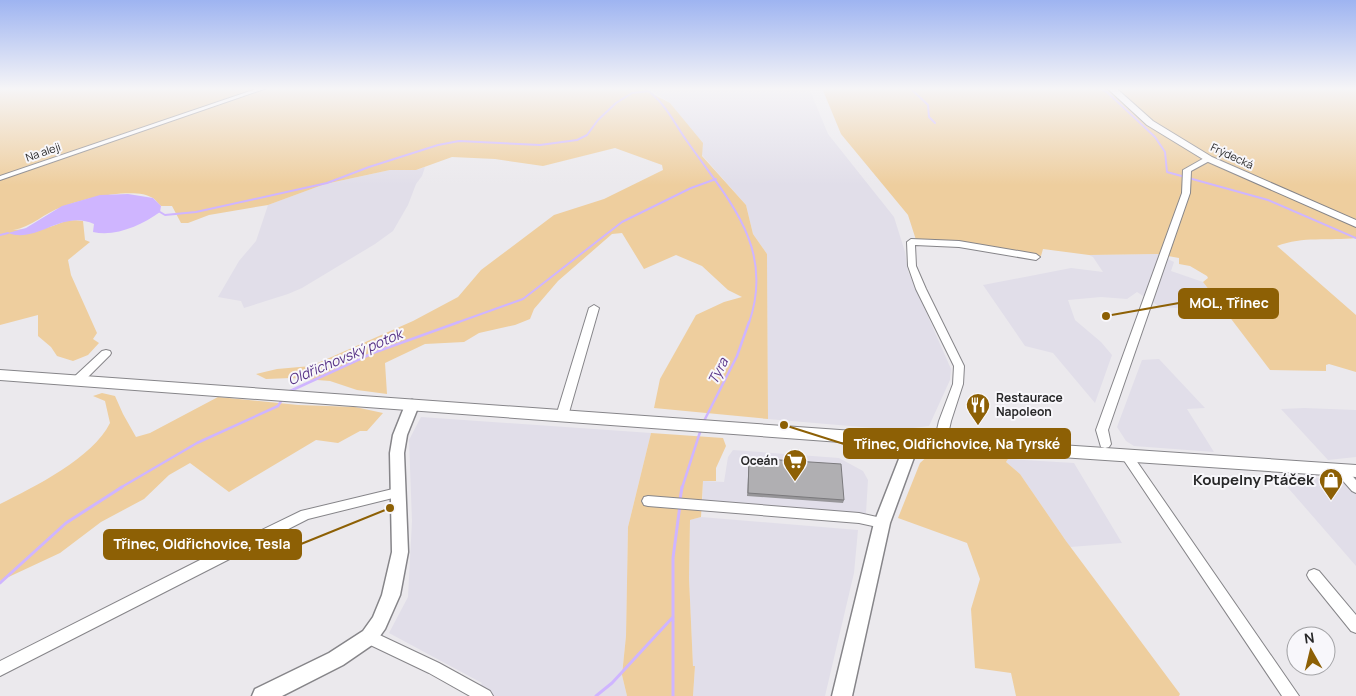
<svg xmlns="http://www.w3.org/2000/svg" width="1356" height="696" font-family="Manrope,sans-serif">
	<rect width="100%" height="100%" fill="#ebe9ed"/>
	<path fill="#e1dee9" d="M648,88H809L828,134L894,217L905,252L908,271L951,369L950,380L929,426L897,430L768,419L767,254L753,234L746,205L702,155L670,103Z
		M425,167L422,176L416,184L408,205L393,231L375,244L302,288L288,294L244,308L241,301L218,297L239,261L256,241L268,205L325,184L390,170H416Z
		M1157,254L1174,262L1171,271L1203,282L1224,311L1160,307L1137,292L1127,299L1101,297L1068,300L1075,320L1101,342L1112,355L1095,403L1053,353L1025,346L983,285L1071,268L1103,272L1093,257L1089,255Z
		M1159,359L1205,408L1187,409L1214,452L1134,446L1126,441L1117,427L1142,360Z
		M1304,408L1356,410V457L1328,460L1281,409Z
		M421,417L651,433L628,527L626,636L622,675L627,696H471L482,683L389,633L408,597L412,521L409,440Z
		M733,450L839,458L863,471L868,480L866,513L858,523L702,509L703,481L724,482L728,457Z
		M1008,459L1074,463L1122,543L1070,547L1020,474L1006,462Z
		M1276,474L1341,480L1356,494V566Z
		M701,517L858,530L854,573L825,696H693L695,666H693L689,578L690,520Z"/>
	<path fill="#eece9e" d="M0,88H641L670,103L703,143L702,156L746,205L753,234L767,254L768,419L654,408L660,379L696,315L724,302L742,297L728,290L702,266L676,255L644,269L622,233L612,234L558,281L534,309L530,319L515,325L479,333L464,342L425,344L385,363L387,394L357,390L330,381L291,378L266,379L256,374L277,369L311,366L413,321L458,297L481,270L554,215L604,199L663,170L662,165L615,148L543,166L495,159L452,157L416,170H390L325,184L268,205L209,215L188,223H181L172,206H161C158,204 156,200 153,198C135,186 81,199 62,207C44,213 32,227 13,230C23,229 35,230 45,228C61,225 63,218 83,221L85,240L90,242L68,260L71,275L97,333L93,339L99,343L88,355L73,361L57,356L51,347L38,336V315L0,325Z
		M822,88H1107L1146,123L1206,160L1356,227V238C1329,241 1303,236 1277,246L1356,315V372L1329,364L1326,365V371L1270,370L1203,282L1208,278L1207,276L1190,266L1179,264V258L1157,254L1089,255L1043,249L1041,256L966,243L916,240L908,215L841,134Z
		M1115,88H1356V222L1212,158L1154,123Z
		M102,393L115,396L123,414L136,437L150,433L218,397L298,405L355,407L383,413L367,431H360L338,443L316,440L229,492L190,463L169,475L144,499L101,522L60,553L0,581V504C34,487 93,458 110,423L105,401L93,396Z
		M651,433L723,438L726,446L716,468V481H703L701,517L690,520L689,578L693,666H695L693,696H627L622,675L626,636L628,527Z
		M938,452L1008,459L1006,462L1020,474L1066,541L1180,694L1179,696H1016L1011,673L975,668L971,609L980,579L967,543L898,518L920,463L931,453Z"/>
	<path fill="#cfb5ff" d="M128,194L153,198L161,206L160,212C142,225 116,237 93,232L94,224C62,209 37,244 8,233L26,228L62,206L100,195Z"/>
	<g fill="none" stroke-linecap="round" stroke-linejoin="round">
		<path stroke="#cfb5ff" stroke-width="2" d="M644,88C666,102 674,124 689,144C729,201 775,248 749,323
			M910,88L928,105L929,117L935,123
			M1099,88L1107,92L1155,137L1165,152L1167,172L1268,200L1356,238
			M160,212L165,215L196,212L327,183L369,167L438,145L459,141L540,145L577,140L587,135L598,120L616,103L632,93L649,91
			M0,235L8,233
			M456,323L523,299L622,222L691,188L716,179"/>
		<path stroke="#cfb5ff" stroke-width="2.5" d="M288,392L373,353L459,322
			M704,421L737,356L749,322
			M120,488L197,443L278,406L283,398
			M682,488L701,429"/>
		<path stroke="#cfb5ff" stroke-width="3" d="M680,500L682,487
			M0,583L66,523L122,487
			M596,696L612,683L673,617
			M673,696V558L680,505"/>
		<g stroke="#868589" stroke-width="2">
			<path id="minor" d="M259,88H267L0,180V176Z
				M1206,157L1213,159L1191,171L1190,193L1108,430L1111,444L1109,447L1105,448L1101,447L1096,430L1182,193L1183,170Z
				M911,239L959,241L1036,254L1040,257L1036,260L959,247L915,245L916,266L926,289L964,366L963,384L951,421L946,443L944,446L940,447L936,446L934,443L939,421L953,384L954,366L916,289L908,266L907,242Z
				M594,305L599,308L568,416L566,419H558L556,416L589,308Z
				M106,350L110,351L111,353L110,355L82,383H74L73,380L74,377L102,351Z
				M1127,452L1131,453L1299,696H1282L1123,459L1121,456L1123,453Z
				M1340,465L1344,467L1356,480V493L1352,491L1336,473L1334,470L1336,467Z
				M397,488L401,490L403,493L401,496L308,519L0,676V661L198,561L301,511Z
				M648,496L859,513L886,519L888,523L886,527L882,528L859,523L648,506L644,505L642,501L644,497Z
				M1314,569L1319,571L1356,615V633L1351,631L1309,579L1307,575L1309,571Z
				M369,630L439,663L490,691L493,696H470L429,673L364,642L362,637L364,632Z"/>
		</g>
		<g stroke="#868589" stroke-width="3">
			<path id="tertiary" d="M412,400L417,402L419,405L407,435L404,453L408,552L400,595L385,629L375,643L343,665L282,696H252L255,689L329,653L363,631L373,617L382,595L392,552L390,453L393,435L405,405L407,402Z
				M913,436L918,437L920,441L890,523L852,696H832L874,523L906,441L908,437Z"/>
		</g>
		<g stroke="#868589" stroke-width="2">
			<path id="secondary" d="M1107,88H1116L1153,121L1212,157L1356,220V227L1206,161L1147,125Z
				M0,370L868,432L1356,465V477L868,444L0,380Z"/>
		</g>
		<use href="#minor" fill="#fff" fill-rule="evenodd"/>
		<use href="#tertiary" fill="#fff" fill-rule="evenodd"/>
		<use href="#secondary" fill="#fff" fill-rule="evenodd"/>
	</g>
	<path fill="#979699" d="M749,458L844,500L843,503L747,496Z"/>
	<path fill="#b0afb2" stroke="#7b7a7d" d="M749,458L841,464L844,500L748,493Z"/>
	<linearGradient id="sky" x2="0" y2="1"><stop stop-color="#9eb4f1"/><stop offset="0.48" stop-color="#f6f5f7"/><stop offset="1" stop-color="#f6f5f7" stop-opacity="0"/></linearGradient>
	<rect width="1356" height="185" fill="url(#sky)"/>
	<defs>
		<g id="restaurant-pin" transform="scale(1.25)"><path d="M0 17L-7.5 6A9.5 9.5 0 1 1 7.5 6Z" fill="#8d6005" stroke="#f8f7fb"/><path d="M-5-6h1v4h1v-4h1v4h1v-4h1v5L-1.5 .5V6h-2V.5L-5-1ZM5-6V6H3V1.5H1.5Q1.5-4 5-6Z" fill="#fff"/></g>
		<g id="supermarket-pin" transform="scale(1.25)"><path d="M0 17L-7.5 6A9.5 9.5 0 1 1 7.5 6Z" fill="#8d6005" stroke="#f8f7fb"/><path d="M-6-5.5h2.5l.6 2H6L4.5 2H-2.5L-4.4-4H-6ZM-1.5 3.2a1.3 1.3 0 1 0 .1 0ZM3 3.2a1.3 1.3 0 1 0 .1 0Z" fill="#fff"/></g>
		<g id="shop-pin" transform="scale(1.25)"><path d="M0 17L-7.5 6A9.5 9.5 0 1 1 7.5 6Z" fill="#8d6005" stroke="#f8f7fb"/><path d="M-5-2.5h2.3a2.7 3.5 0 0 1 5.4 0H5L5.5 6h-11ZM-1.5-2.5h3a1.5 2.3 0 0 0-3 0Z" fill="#fff"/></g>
	</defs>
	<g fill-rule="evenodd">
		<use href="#restaurant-pin" x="978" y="405"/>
		<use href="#supermarket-pin" x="795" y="461"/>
		<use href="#shop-pin" x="1331" y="480"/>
	</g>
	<g text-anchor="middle" stroke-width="4" stroke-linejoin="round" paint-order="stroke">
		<g font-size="11" fill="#272728" stroke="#f8f7fb">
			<text transform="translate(43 152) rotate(-19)" y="4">Na aleji</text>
			<text transform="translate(1232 156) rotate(25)" y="4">Frýdecká</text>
		</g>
		<g font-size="12" font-weight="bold" fill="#272728" stroke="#f8f7fb" text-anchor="start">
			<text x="996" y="402">Restaurace<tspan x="996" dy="14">Napoleon</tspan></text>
			<text x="778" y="465" text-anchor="end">Oceán</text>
		</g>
		<g font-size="14" font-style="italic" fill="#573286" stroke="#f8f7fb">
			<text transform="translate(345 357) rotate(-23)" y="5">Oldřichovský potok</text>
			<text transform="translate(718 371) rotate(-63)" y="5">Tyra</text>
		</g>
		<g font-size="15" font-weight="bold" fill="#272728" stroke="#f8f7fb" text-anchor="end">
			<text x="1314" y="485">Koupelny Ptáček</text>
		</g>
	</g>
	<path fill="none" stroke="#8d6005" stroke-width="2" d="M1106 316L1179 303M784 425L844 444M390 508L301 544"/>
	<g fill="#8d6005" stroke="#f8f7fb" stroke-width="2">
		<circle cx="1106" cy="316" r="5"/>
		<circle cx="784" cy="425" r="5"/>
		<circle cx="390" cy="508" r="5"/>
	</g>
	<g fill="#8d6005" stroke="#8d6005" stroke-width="2">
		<rect x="1179" y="289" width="99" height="29" rx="5"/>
		<rect x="844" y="429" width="226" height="29" rx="5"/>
		<rect x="104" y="530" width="197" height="29" rx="5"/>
	</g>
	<g font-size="14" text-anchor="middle" font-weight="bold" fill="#fff">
		<text x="1229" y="308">MOL, Třinec</text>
		<text x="957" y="449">Třinec, Oldřichovice, Na Tyrské</text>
		<text x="202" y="549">Třinec, Oldřichovice, Tesla</text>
	</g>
	<g transform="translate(1311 651) rotate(352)"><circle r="24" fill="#f8f7fb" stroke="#a4a4a7"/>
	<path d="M0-4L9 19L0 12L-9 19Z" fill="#8d6005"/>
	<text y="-8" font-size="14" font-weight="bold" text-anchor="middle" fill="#272728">N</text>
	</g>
</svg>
